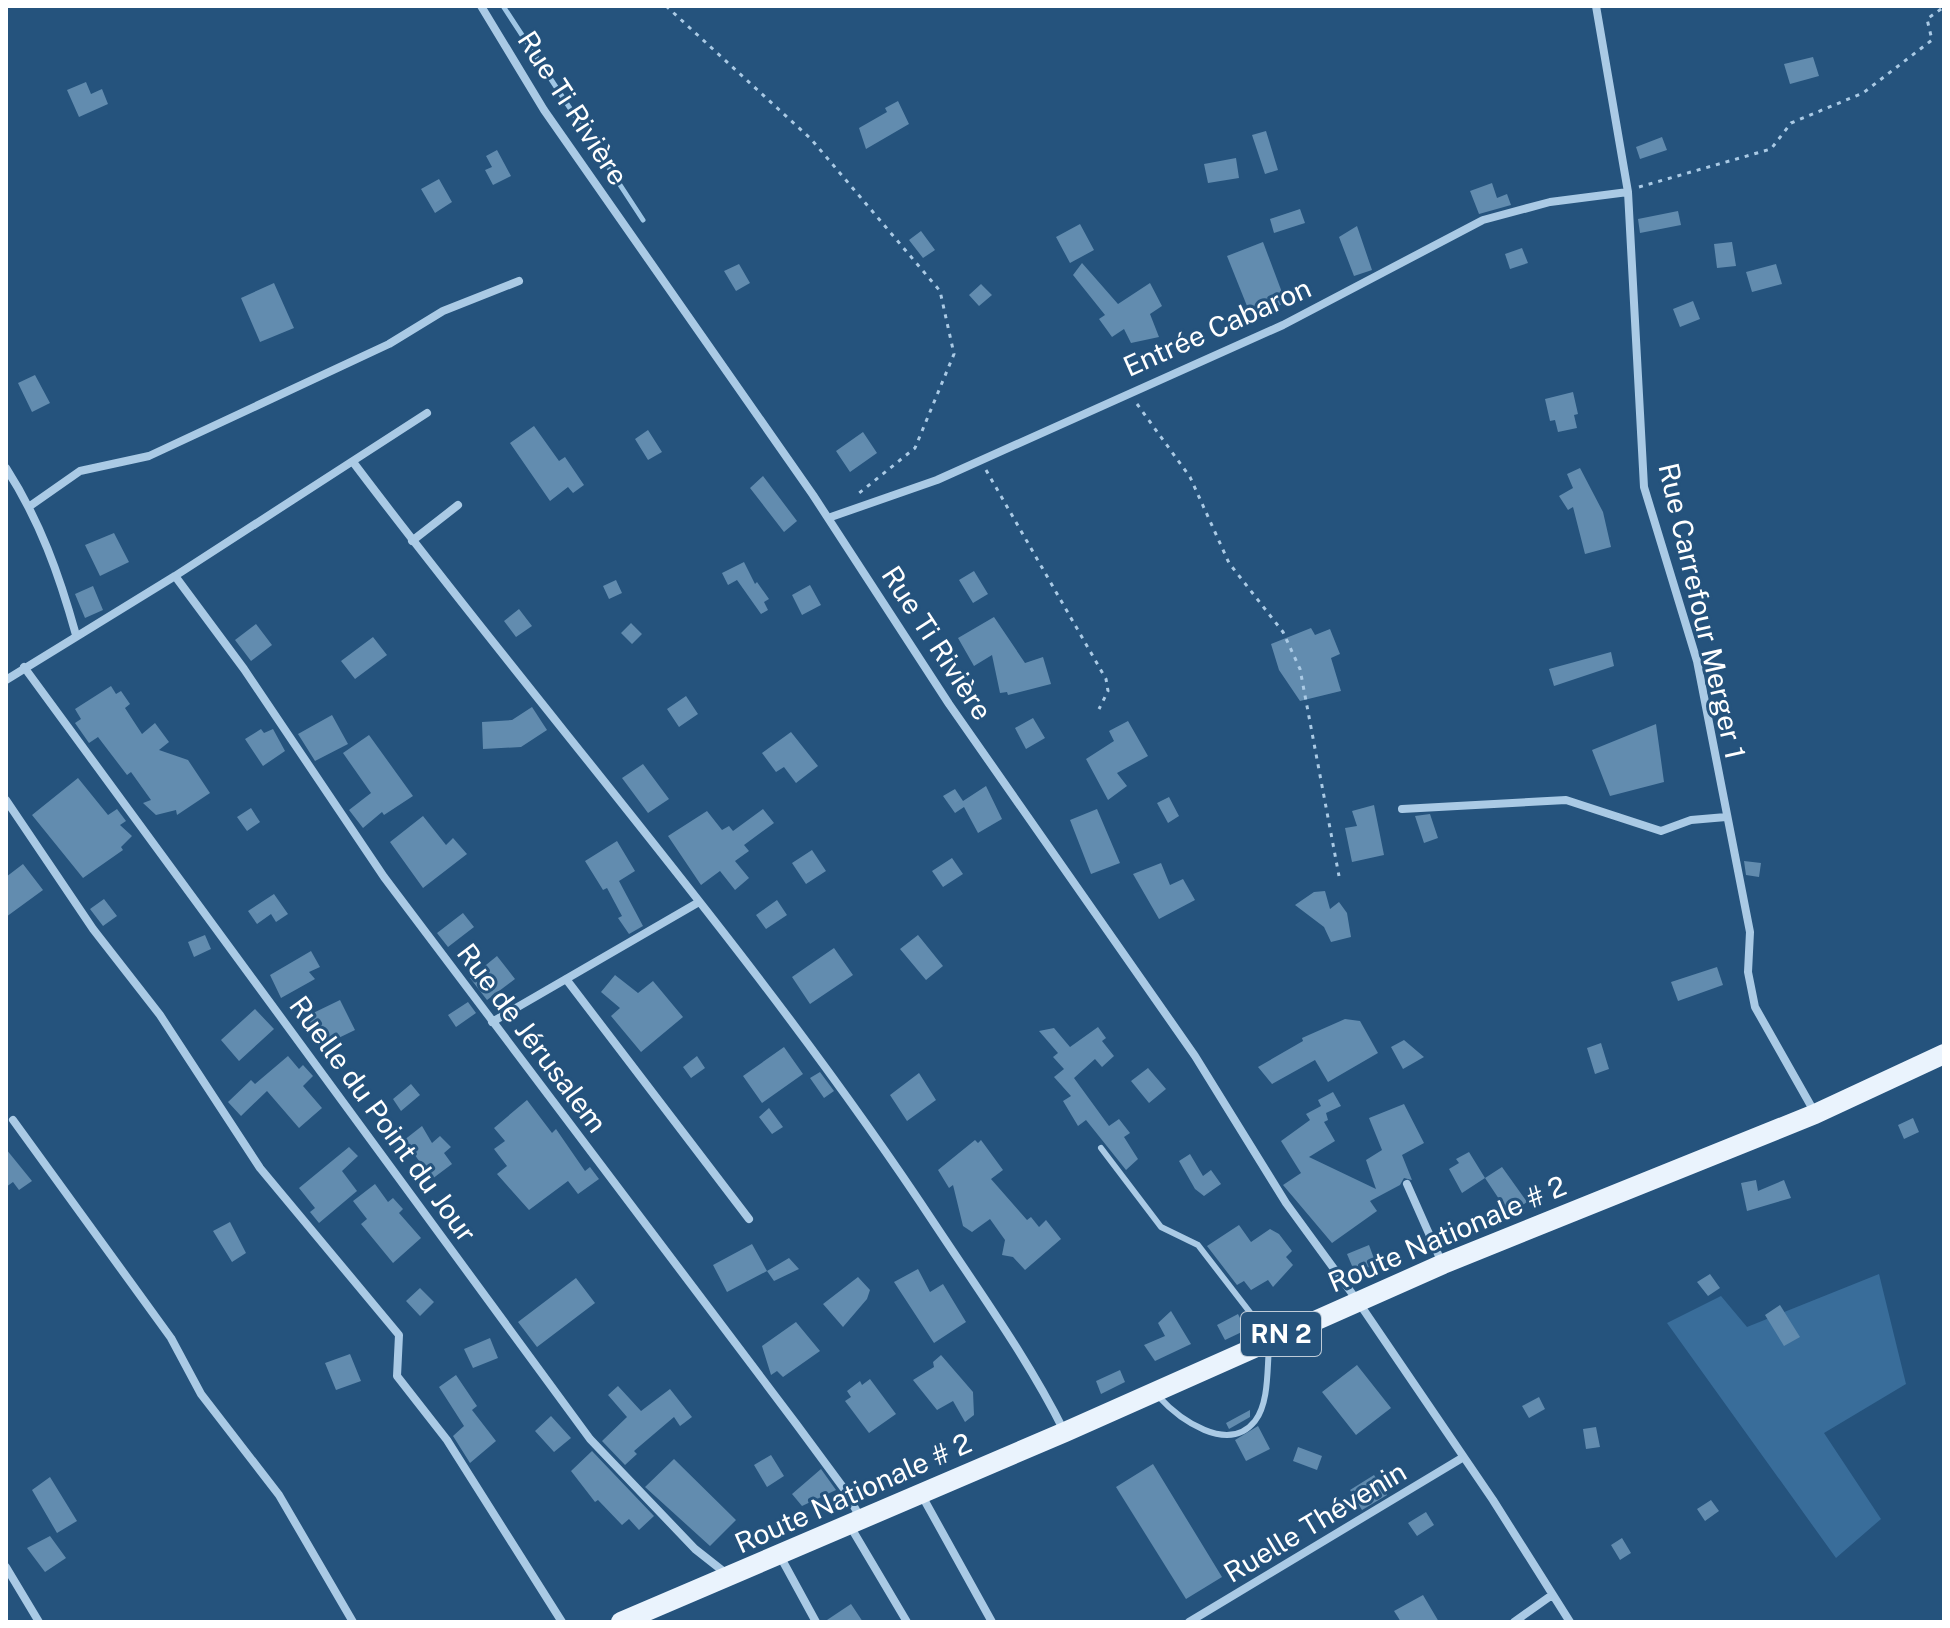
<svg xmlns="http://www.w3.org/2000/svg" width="1950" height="1628" font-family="'Public Sans',sans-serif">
	<rect width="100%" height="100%" fill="#25537d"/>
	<path fill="#396d9a" d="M1879,1274L1906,1384L1824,1433L1881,1519L1836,1558L1667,1323L1721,1296L1747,1327Z"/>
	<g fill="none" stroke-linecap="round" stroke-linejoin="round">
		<path stroke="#9fc6e5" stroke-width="5" d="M503,6L643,220"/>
	</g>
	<path fill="#628caf" d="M1813,57L1819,76L1790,84L1784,64Z
		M86,82L91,94L102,89L108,104L79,117L67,90Z
		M898,101L909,124L866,149L859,128L887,112L885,108Z
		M1266,131L1278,170L1265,174L1252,135Z
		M1662,137L1667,150L1640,159L1636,147Z
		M497,150L511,176L493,185L485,170L492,167L486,156Z
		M1236,158L1239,178L1208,183L1204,164Z
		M439,179L452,202L435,213L421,189Z
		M1492,183L1497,198L1507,194L1511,205L1479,214L1470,191Z
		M1300,209L1305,223L1274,233L1270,219Z
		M1678,211L1681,225L1640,233L1638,219Z
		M1080,224L1094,250L1070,263L1056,237Z
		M1357,226L1372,270L1354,276L1339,237Z
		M921,231L935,250L923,258L909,240Z
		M1263,242L1286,303L1251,316L1227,256Z
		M1732,242L1736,266L1717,268L1714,244Z
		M1522,248L1528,263L1510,269L1505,254Z
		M1082,263L1118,304L1150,283L1162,306L1150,314L1159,337L1131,343L1124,329L1112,337L1099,319L1105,315L1073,275Z
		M739,264L750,283L736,291L724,271Z
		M1776,264L1782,284L1752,292L1746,272Z
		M274,283L294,328L260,342L241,298Z
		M981,284L992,295L979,306L969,295Z
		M1693,301L1700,319L1680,327L1673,309Z
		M35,375L50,403L32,412L18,383Z
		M1573,392L1578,414L1574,415L1577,428L1558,432L1555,420L1550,421L1545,399Z
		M534,426L559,461L565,457L584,485L573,493L568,487L550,501L510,443Z
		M648,430L662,452L648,460L635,439Z
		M863,432L877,453L850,472L836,451Z
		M1580,468L1603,512L1611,547L1585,554L1573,507L1568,510L1559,496L1573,488L1567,474Z
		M763,476L797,521L784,532L750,488Z
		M114,533L129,562L100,576L85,545Z
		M744,562L755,584L757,582L769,599L764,602L768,610L761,614L737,580L728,585L722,573Z
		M974,571L988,594L973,603L959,580Z
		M616,580L622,593L609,599L603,586Z
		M810,585L821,605L802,615L792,595Z
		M93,586L103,610L85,618L75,594Z
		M519,609L532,626L516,637L504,621Z
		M994,617L1025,663L1043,657L1051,684L1008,695L1007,692L1000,693L992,655L974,666L958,638Z
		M631,623L642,634L632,644L621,633Z
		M256,624L272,645L251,661L235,640Z
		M1311,628L1315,635L1330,629L1340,654L1331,658L1341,691L1300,701L1279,670L1271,644Z
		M373,637L387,655L355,679L341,661Z
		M1611,652L1614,666L1554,686L1549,669Z
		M111,686L116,694L121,691L130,704L125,708L142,734L155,723L169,742L159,750L188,760L210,793L177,815L176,810L156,815L143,803L151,800L131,772L127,775L98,737L89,743L75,723L81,719L75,709Z
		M686,696L698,714L679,727L667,709Z
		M532,707L547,730L521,747L483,749L482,722L512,720Z
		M332,715L348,744L315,761L298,734Z
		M1033,718L1045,738L1026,749L1015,728Z
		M1128,721L1148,756L1117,773L1127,786L1108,800L1086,759L1114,741L1109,731Z
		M1656,724L1664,782L1610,796L1592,750Z
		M261,729L264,733L273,729L285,751L263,766L245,739Z
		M791,732L818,766L796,783L784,767L776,772L762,753Z
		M369,735L413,796L384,815L382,812L363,828L349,810L371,793L343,753Z
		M643,764L669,799L648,813L622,778Z
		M78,778L108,815L117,809L126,821L120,825L132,836L121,847L123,850L83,878L32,815Z
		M986,786L1002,819L978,833L964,807L955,813L943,796L955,789L963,801Z
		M1169,797L1179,816L1168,823L1157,803Z
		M1374,805L1384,855L1352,862L1345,828L1357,826L1352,811Z
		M251,808L260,822L247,831L237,817Z
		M763,809L774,823L744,845L749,851L735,861L749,878L735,890L720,871L701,885L668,836L707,811L722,830L729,826L733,831Z
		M1097,809L1120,863L1091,874L1070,820Z
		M1430,814L1438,838L1424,843L1415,816Z
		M423,816L446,845L453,838L467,854L423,888L390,842Z
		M617,841L635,871L619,881L643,926L629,934L618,918L622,916L607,888L603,890L585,861Z
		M812,850L826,871L806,884L792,863Z
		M952,858L963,874L943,887L932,871Z
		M1744,861L1761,863L1759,877L1746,875Z
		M1161,863L1170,885L1183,879L1195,900L1159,919L1133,874Z
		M23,864L43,890L6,917V877Z
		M1325,891L1330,909L1339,902L1347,913L1351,937L1331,942L1324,927L1295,905L1314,892Z
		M274,894L288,914L276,922L271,914L257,924L248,911Z
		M104,899L117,916L103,926L90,909Z
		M777,900L787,915L766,929L756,915Z
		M463,913L474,927L448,947L437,933Z
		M205,935L211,949L194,957L188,942Z
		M918,935L943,966L926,980L900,949Z
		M834,948L853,975L810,1004L792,977Z
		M311,951L320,967L309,972L315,979L281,998L270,975Z
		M497,956L515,979L487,1000L470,978Z
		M1717,967L1723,985L1678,1001L1671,982Z
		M615,975L638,993L653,981L683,1017L641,1052L611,1016L620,1008L601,992Z
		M340,1000L355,1030L322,1046L307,1016Z
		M468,1002L476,1013L456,1027L448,1015Z
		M255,1009L274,1029L239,1061L221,1040Z
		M1345,1019L1360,1021L1378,1053L1328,1082L1315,1060L1272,1084L1258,1067L1303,1041L1302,1038Z
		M1098,1027L1106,1038L1102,1041L1114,1056L1102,1067L1095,1059L1074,1078L1109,1126L1119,1119L1130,1133L1124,1137L1138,1159L1126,1170L1086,1120L1078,1126L1063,1101L1071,1096L1054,1077L1064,1069L1053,1057L1058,1053L1039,1031L1054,1028L1070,1047Z
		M1404,1040L1424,1057L1403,1069L1391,1047Z
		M1601,1043L1609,1069L1595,1074L1587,1048Z
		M784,1047L803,1074L762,1103L743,1076Z
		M288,1056L299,1069L303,1065L313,1076L303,1086L322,1108L299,1128L267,1091L241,1116L228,1102L251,1080L255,1084Z
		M697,1056L705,1068L691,1078L683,1067Z
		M1148,1068L1166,1089L1149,1103L1131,1081Z
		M820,1072L834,1091L824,1098L810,1078Z
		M919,1073L936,1100L907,1121L890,1095Z
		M411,1084L420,1095L401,1111L393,1099Z
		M1333,1092L1341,1106L1326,1113L1328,1120L1324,1122L1335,1141L1309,1157L1376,1189L1366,1160L1382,1150L1369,1118L1404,1104L1424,1143L1402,1155L1412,1180L1404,1178L1400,1185L1370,1201L1377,1211L1332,1243L1283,1185L1301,1173L1281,1141L1310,1120L1306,1114L1321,1106L1318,1100Z
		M527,1100L552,1133L556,1129L585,1171L590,1167L599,1179L578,1194L568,1181L529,1210L497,1174L507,1166L494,1149L505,1141L494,1128Z
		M769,1108L783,1127L772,1134L759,1117Z
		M1913,1118L1919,1132L1904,1139L1898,1125Z
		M422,1126L432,1143L440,1136L451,1147L444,1153L452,1164L432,1179L412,1151L403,1158L394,1148Z
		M975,1140L978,1143L981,1140L1003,1170L991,1179L1027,1220L1031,1217L1039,1227L1046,1220L1061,1239L1025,1270L1013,1257L1002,1255L1005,1240L990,1219L972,1232L963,1226L953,1185L949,1188L938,1170Z
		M349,1147L358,1156L342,1171L357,1191L319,1223L310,1212L315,1208L299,1188Z
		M6,1149L32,1181L19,1190L13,1182L6,1187Z
		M1469,1152L1485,1178L1462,1193L1449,1169L1459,1163L1456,1159Z
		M1190,1154L1203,1176L1211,1170L1221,1184L1204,1196L1195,1189L1179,1161Z
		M1502,1167L1527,1202L1509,1214L1485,1178Z
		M1756,1180L1758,1191L1784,1180L1791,1198L1747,1211L1741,1183Z
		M375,1184L388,1202L393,1198L403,1209L399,1213L421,1238L393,1263L361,1224L367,1219L353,1201Z
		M230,1222L246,1253L232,1262L213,1231Z
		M1239,1225L1251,1242L1270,1229L1279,1234L1292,1251L1286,1257L1293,1265L1273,1287L1268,1280L1251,1290L1244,1281L1237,1285L1207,1246Z
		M752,1244L767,1271L727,1292L713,1265Z
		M1369,1245L1376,1264L1355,1273L1347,1254Z
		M789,1258L799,1269L774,1281L767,1271Z
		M918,1269L930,1292L943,1284L966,1322L934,1343L894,1282Z
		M1710,1274L1720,1288L1708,1296L1697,1282Z
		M858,1277L870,1290L867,1299L843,1327L823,1304Z
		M576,1278L595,1303L537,1347L518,1322Z
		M420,1288L434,1302L420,1316L406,1301Z
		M1780,1305L1800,1337L1784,1346L1765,1315Z
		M1171,1311L1191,1344L1155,1361L1144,1345L1165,1336L1158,1323Z
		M1238,1314L1246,1330L1225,1340L1217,1325Z
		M796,1322L820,1351L783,1377L777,1371L771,1375L762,1346Z
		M490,1338L498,1358L473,1368L464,1349Z
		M350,1354L361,1381L336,1390L325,1363Z
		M941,1355L973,1392L974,1415L965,1422L953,1401L937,1410L913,1380L934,1367L933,1362Z
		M1357,1365L1391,1408L1356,1435L1322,1392Z
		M1120,1370L1125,1382L1101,1394L1096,1381Z
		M456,1375L477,1406L472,1410L496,1441L470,1463L453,1436L464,1426L439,1387Z
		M870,1379L896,1414L869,1433L845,1401L851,1397L847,1391L860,1381L862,1385Z
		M618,1386L641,1411L670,1389L692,1417L680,1426L674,1417L634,1451L637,1454L625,1465L602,1441L627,1417L608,1395Z
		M1539,1397L1545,1409L1529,1418L1522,1406Z
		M1250,1410V1417L1229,1429L1226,1423Z
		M551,1416L571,1438L554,1452L535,1431Z
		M1258,1426L1270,1449L1246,1461L1235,1440Z
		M1596,1427L1600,1447L1586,1449L1583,1429Z
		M1298,1447L1322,1456L1317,1470L1293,1461Z
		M592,1451L654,1516L639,1530L629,1519L622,1525L598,1500L595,1502L571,1471Z
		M771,1455L784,1476L767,1487L754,1465Z
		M674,1459L736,1520L710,1546L645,1487Z
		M1153,1464L1222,1577L1186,1599L1116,1487Z
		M821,1469L836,1490L802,1506L792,1494Z
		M1374,1475L1387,1495L1362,1510L1350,1490Z
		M50,1477L77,1521L57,1533L32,1490Z
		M1711,1500L1719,1511L1705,1521L1697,1509Z
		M1426,1512L1434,1525L1417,1536L1408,1523Z
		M50,1536L66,1558L45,1572L27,1548Z
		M1622,1538L1631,1553L1620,1560L1611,1545Z
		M1423,1595L1439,1622H1401L1394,1611Z
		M851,1604L863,1622H824Z"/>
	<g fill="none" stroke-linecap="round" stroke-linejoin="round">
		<path stroke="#aacae5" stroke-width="3" stroke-dasharray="4 6" stroke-linecap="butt" d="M666,6L811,139L940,291L954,354L915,448L858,494
			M1639,187L1771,149L1791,123L1863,93L1932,40L1927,19L1944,7
			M1137,404L1190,477L1229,563L1283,632L1300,669L1339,876
			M986,470L1106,679L1108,691L1099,709"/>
		<path stroke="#aacae5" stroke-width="6" d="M1101,1148L1161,1227L1198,1245L1269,1337
			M1158,1396C1179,1419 1228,1455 1255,1421C1269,1403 1267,1369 1269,1348"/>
		<path stroke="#aacae5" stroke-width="8" d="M481,6L544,110L813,495L949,704L1195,1056L1286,1203L1359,1303L1493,1500L1570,1622
			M1596,6L1628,192L1644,487L1697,661L1750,932L1748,972L1755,1007L1815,1113
			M353,462C546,718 760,959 936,1226C981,1294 1028,1359 1064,1431
			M6,468C40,521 59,574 76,635
			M30,506L80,471L149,456L389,344L443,311L519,281
			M828,518L937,480L1283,325L1483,220L1550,202L1628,192
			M412,541L458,505
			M175,576L244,669L384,877L797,1425L845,1490L861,1519
			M24,667L590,1439L695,1549L728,1575
			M6,680L175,576L427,413
			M6,800L93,929L160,1015L260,1168L399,1335L397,1376L447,1440L562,1622
			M1402,809L1566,800L1661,831L1691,820L1726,817
			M566,979L749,1219
			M492,1022L699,902
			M13,1120L171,1338L201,1394L279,1495L353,1622
			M1407,1184L1442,1263
			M921,1494L992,1622
			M850,1526L907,1622
			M780,1556L816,1622
			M6,1567L39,1622
			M1189,1622L1462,1458
			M1514,1622L1552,1595"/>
		<path stroke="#eaf3fd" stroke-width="20" d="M621,1622L1065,1432L1443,1264L1815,1114L1944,1054"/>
	</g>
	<g text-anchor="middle" stroke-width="6" stroke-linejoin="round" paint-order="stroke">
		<rect fill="#25537d" stroke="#becbd8" stroke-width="2" x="1241" y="1312" width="80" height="44" rx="6"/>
		<g font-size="26" font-weight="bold" fill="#fff">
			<text x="1281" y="1343">RN 2</text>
		</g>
		<g font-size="28" fill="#fff" stroke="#25537d">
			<text transform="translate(573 108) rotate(57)" y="10">Rue Ti Rivière</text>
			<text transform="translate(1217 327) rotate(-24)" y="10">Entrée Cabaron</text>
			<text transform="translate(1702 611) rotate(77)" y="10">Rue Carrefour Merger 1</text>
			<text transform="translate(937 643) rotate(57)" y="10">Rue Ti Rivière</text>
			<text transform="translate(532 1038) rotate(53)" y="10">Rue de Jérusalem</text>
			<text transform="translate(383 1119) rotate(54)" y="10">Ruelle du Point du Jour</text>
			<text transform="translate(1447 1234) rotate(-23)" y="10">Route Nationale # 2</text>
			<text transform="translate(853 1493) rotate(-24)" y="10">Route Nationale # 2</text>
			<text transform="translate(1315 1522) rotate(-31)" y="10">Ruelle Thévenin</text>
		</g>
	</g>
	<rect width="1950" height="1628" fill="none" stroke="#ffffff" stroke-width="16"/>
</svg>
